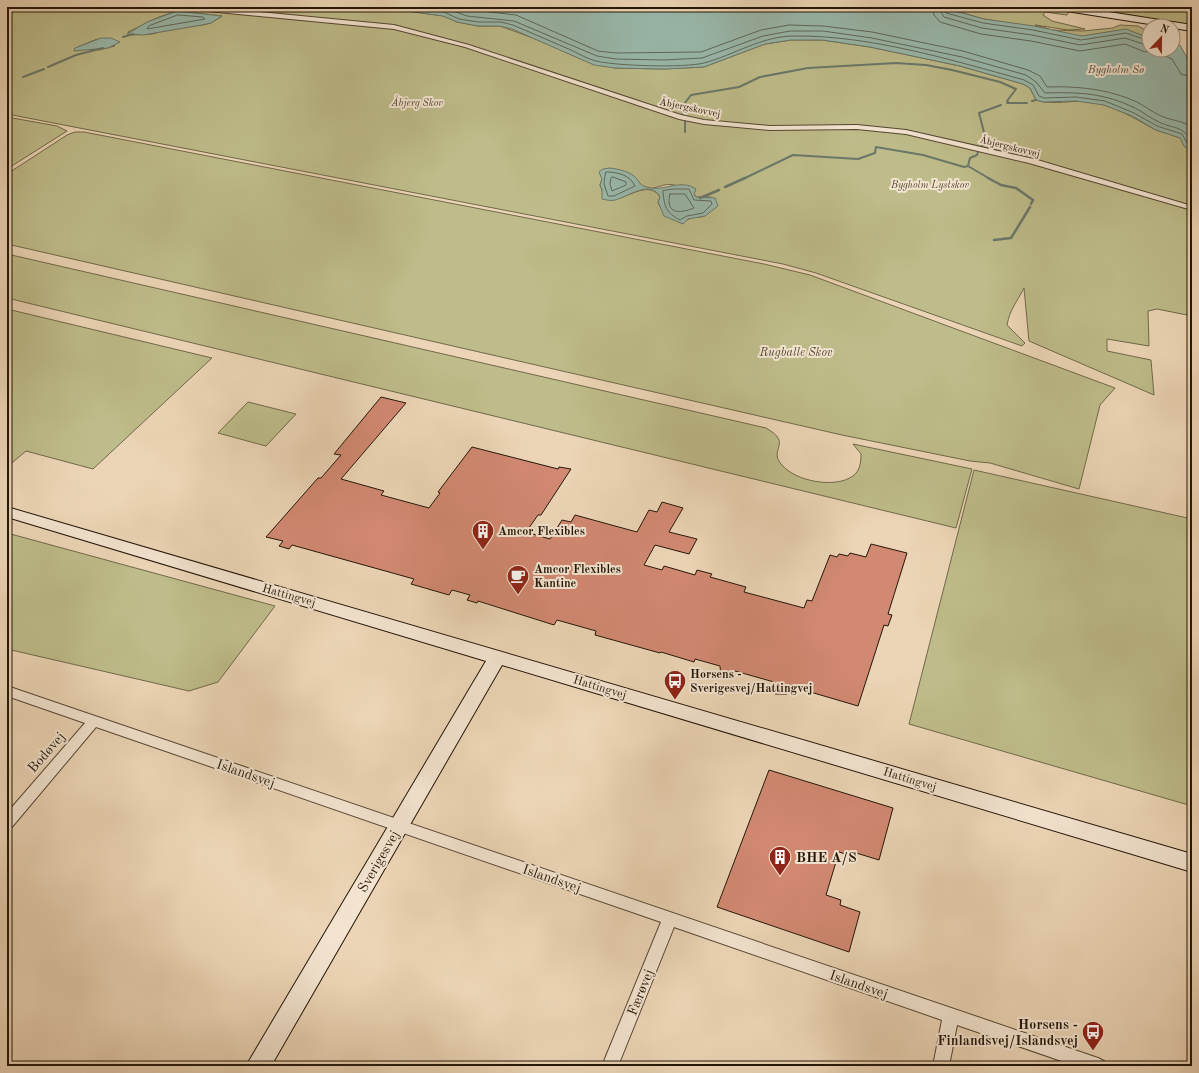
<svg xmlns="http://www.w3.org/2000/svg" width="1199" height="1073" font-family="'Old Standard TT',serif">
	<rect width="100%" height="100%" fill="#ecd5b6"/>
	<filter id="stains"><feTurbulence type="fractalNoise" baseFrequency=".005" numOctaves="4"/><feColorMatrix values="0 0 0 0 .2 0 0 0 0 .09 0 0 0 0 .02 0 0 0 .5 -.17"/></filter>
	<radialGradient id="worn" r=".72"><stop offset=".6" stop-color="#630" stop-opacity="0"/><stop offset="1" stop-color="#630" stop-opacity=".3"/></radialGradient>
	<path fill="#bebc8a" stroke="#706949" fill-rule="evenodd" d="M7,7H377L444,16L457,22L478,26H500L615,68L664,69L704,67L765,44L791,40H822L870,47L960,66L1023,84L1030,88L1036,100C1053,106 1074,99 1092,102C1115,106 1134,118 1154,129C1162,133 1172,134 1181,138L1184,146L1192,152V316L1157,309L1148,311L1149,346L1107,339V351L1151,360L1154,395L1029,341L1024,288C1017,302 1010,309 1007,325L1025,343L1022,346L816,273L783,264L7,114ZM177,11L222,16L211,23L202,25L170,29L152,34L129,35L128,32L159,17ZM97,39L115,46L99,50L78,47ZM634,176C649,200 658,181 674,185C681,187 688,192 694,194L696,197H711C709,230 696,208 683,224L660,207L658,202L660,197C651,182 633,194 622,197C617,199 608,197 603,197L602,190L600,185L602,179Z
		M941,7H1046L1069,11L1067,15L1045,12L1043,15L1052,21L1085,29L1068,30L1035,25L1049,29L1048,30L984,19Z
		M1076,7H1176L1192,9V25Z
		M1120,25L1138,26L1149,32V38C1120,25 1113,33 1085,36C1074,37 1061,33 1051,30L1083,31L1113,28Z
		M7,117L57,126L67,131L7,169Z
		M75,132H84L764,264L810,275L1115,388L1100,405L1079,489L990,463L970,461L842,435L7,244V174L67,135Z
		M7,254L766,428C794,444 767,449 782,465C795,481 835,489 853,476C860,471 861,462 861,454L853,444L972,469L956,528L7,298Z
		M7,309L212,358L93,469L26,451L7,467Z
		M248,402L296,414L266,446L218,433Z
		M974,470L1192,519V806L909,724Z
		M7,533L275,606L218,682L189,691L7,649Z"/>
	<path fill="#99b9ac" stroke="#6a786a" d="M377,7H941L984,19L1034,26L1082,36L1126,29L1149,38V50H1173V44L1180,45L1191,65L1192,152L1184,146L1180,138L1156,130L1132,116L1104,105L1076,101L1043,102L1036,100L1030,88L1023,84L960,66L870,47L822,40H791L765,44L704,67L664,69L615,68L594,65L512,29L500,26H478L457,22L443,16Z
		M177,11L222,16L211,23L202,25L143,35L127,34L147,22Z
		M101,38H111L120,42L108,48L74,51L75,48Z
		M610,168C617,169 628,171 634,176C641,182 638,186 651,188C667,190 681,179 696,189L694,194L696,197L715,198L718,206L705,216L688,219L683,224L664,216L658,202L660,197C650,179 628,197 615,200C611,201 607,200 602,199V190L600,185L602,179L599,172L603,169Z"/>
	<g fill="none" stroke-linecap="round" stroke-linejoin="round">
		<path stroke="#5e685a" stroke-width="1" d="M400,7L444,12L459,19L478,22H501L513,25C532,33 552,42 571,50C579,54 588,59 596,61C617,66 684,68 704,63C734,55 762,36 794,36C869,35 952,60 1024,80L1033,85L1039,96L1044,98L1076,97L1105,101L1134,113L1157,126L1182,134L1187,143L1192,147
			M442,7L467,16L514,21L597,56L616,59L664,60L702,58L763,36L790,31H823L872,38L962,57L1026,75L1036,82L1045,93C1079,92 1104,93 1135,108C1143,112 1150,118 1159,122C1175,130 1180,124 1192,141
			M459,7L473,10L516,15L598,51L616,53L701,52L761,30L789,25L823,26L872,32L963,51L1028,70L1040,76L1047,87C1078,86 1108,89 1137,102C1145,106 1152,112 1161,116C1172,121 1183,120 1192,128
			M932,7L934,15L940,22L981,34L1031,41L1080,51L1125,44L1145,52L1156,50
			M938,7L944,17L982,28L1032,35L1080,45L1125,38L1149,46
			M943,7L946,13L983,23L1033,30L1081,40L1126,33L1149,41
			M178,15L203,17L205,19L147,29L149,26Z
			M1160,50L1165,56L1172,59L1181,74L1192,77
			M606,172C618,172 630,175 635,186L614,196H608L604,184Z
			M613,177L626,182V185L612,191L610,184L611,178Z
			M673,189H689L694,200L711,201L712,204L703,213L687,216L680,220C666,213 664,206 663,191Z
			M670,194H685L694,208C679,214 665,214 670,194Z"/>
		<path stroke="#6a786a" stroke-width="2" d="M123,37L133,34
			M48,67L76,55L103,48
			M23,77L44,69
			M1032,101L1036,100
			M1007,103H1027
			M683,115L681,108L691,95L739,87L760,77L808,68L896,63L926,65L952,70L1000,82L1016,89L1007,101L1009,103
			M685,121V132
			M982,146L986,140L979,113L1001,105
			M968,166L990,179
			M743,179L793,155L858,159L875,153L876,147L923,155L964,167L968,166L970,158L977,155L978,152"/>
		<path stroke="#6a786a" stroke-width="2.5" d="M988,178L1001,185L1016,188L1033,200L1031,204
			M725,187L745,178
			M700,198L719,190
			M994,240L1011,238L1030,207"/>
	</g>
	<path fill="#d28972" stroke="#231608" d="M381,397L406,403L341,479L384,491L381,495L429,508L440,493L438,492L472,447L558,469L559,467L571,469L541,515H538L526,532L550,539L562,520L571,522L575,515L637,532L649,510L657,512L662,502L683,508L669,532L697,539L689,554L655,545L644,565L662,570L664,566L695,575L697,570L712,574L710,577L746,587L744,592L804,608L807,600L812,601L830,555L837,557L839,554L848,556L850,553L866,557L871,544L907,553L888,614L892,615L888,626L884,625L858,706L790,686L787,694H775L774,682L735,671L732,678H721L720,666L695,659L694,662L661,652L660,653L595,635L596,631L557,620L554,625L478,601L477,603L467,600L470,595L452,590L449,595L411,584L414,579L292,545L289,549L279,546L283,541L266,537L318,478H321L341,455L334,454Z
		M769,770L893,808L879,860L853,852L852,856L839,852L826,895L841,900L840,905L860,912L849,952L717,907Z"/>
	<g fill="none" stroke-linecap="round" stroke-linejoin="round">
		<g stroke="#554634" stroke-width="2">
			<path id="street" d="M184,7H206L394,25L469,45L681,115L704,120L770,126L857,125L906,130L1034,159L1192,206V210L1029,163L906,134L857,129L770,130L704,124L679,119L465,47L394,29L187,9Z
				M7,686L1098,1058L1104,1061L1106,1066H1076L957,1025L949,1066H933L942,1020L674,927L618,1066H602L661,922L96,727L12,827L7,829V813L85,723L7,696Z"/>
		</g>
		<g stroke="#231608" stroke-width="2">
			<path id="secondary" d="M1056,7H1077L1192,25V31L1173,28V26H1162L1060,10Z
				M7,507L1192,854V872L502,665L271,1066H246L486,661L7,517Z"/>
		</g>
		<use href="#street" fill="#f3e4d0" fill-rule="evenodd"/>
		<use href="#secondary" fill="#f3e4d0" fill-rule="evenodd"/>
	</g>
	<defs>
		<g id="building-pin" transform="scale(1.15)"><path d="M0 17L-7.5 6A9.5 9.5 0 1 1 7.5 6Z" fill="#8f2418" stroke="#f3e4d0"/><path d="M-4-6H4V6H1V3H-1V6H-4ZM-2.5-4.3h1.7v1.8h-1.7ZM.8-4.3h1.7v1.8H.8ZM-2.5-1h1.7V.8h-1.7ZM.8-1h1.7V.8H.8Z" fill="#fff"/></g>
		<g id="cafe-pin" transform="scale(1.15)"><path d="M0 17L-7.5 6A9.5 9.5 0 1 1 7.5 6Z" fill="#8f2418" stroke="#f3e4d0"/><path d="M-5.5-4.5H6V0H3Q3 3.5 0 3.5H-2.5Q-5.5 3.5-5.5 0ZM3-3.2v2h1.7v-2ZM-6 4.5H4V6H-6Z" fill="#fff"/></g>
		<g id="bus-pin" transform="scale(1.15)"><path d="M0 17L-7.5 6A9.5 9.5 0 1 1 7.5 6Z" fill="#8f2418" stroke="#f3e4d0"/><path d="M-5-6H5V4H4V6H2V4H-2V6H-4V4H-5ZM-3.5-4V0h7V-4ZM-3.5 1.2v1.5H-2V1.2ZM2 1.2v1.5H3.5V1.2Z" fill="#fff"/></g>
	</defs>
	<g fill-rule="evenodd">
		<use href="#building-pin" x="483" y="531"/>
		<use href="#cafe-pin" x="518" y="576"/>
		<use href="#bus-pin" x="675" y="681"/>
		<use href="#building-pin" x="780" y="857"/>
		<use href="#bus-pin" x="1093" y="1032"/>
	</g>
	<g text-anchor="middle" stroke-width="4" stroke-linejoin="round" paint-order="stroke">
		<g font-size="10" font-style="italic" fill="#52482f" stroke="#f3e4d0">
			<text x="417" y="106">Åbjerg Skov</text>
			<text x="930" y="188">Bygholm Lystskov</text>
		</g>
		<g font-size="10" fill="#231608" stroke="#f3e4d0">
			<text transform="translate(690 107) rotate(12)" y="4">Åbjergskovvej</text>
			<text transform="translate(1010 146) rotate(14)" y="4">Åbjergskovvej</text>
		</g>
		<g font-size="11" font-style="italic" fill="#4c4f41" stroke="#f3e4d0">
			<text x="1116" y="73">Bygholm Sø</text>
		</g>
		<g font-size="12" font-style="italic" fill="#52482f" stroke="#f3e4d0">
			<text x="796" y="356">Rugballe Skov</text>
		</g>
		<g font-size="12" font-weight="bold" fill="#231608" stroke="#f3e4d0" text-anchor="start">
			<text x="498" y="535">Amcor Flexibles</text>
			<text x="534" y="573">Amcor Flexibles<tspan x="534" dy="14">Kantine</tspan></text>
			<text x="690" y="678">Horsens -<tspan x="690" dy="14">Sverigesvej/Hattingvej</tspan></text>
		</g>
		<g font-size="12" fill="#231608" stroke="#f3e4d0">
			<text transform="translate(289 595) rotate(16)" y="4">Hattingvej</text>
			<text transform="translate(600 687) rotate(17)" y="4">Hattingvej</text>
			<text transform="translate(910 779) rotate(17)" y="4">Hattingvej</text>
		</g>
		<g font-size="14" fill="#231608" stroke="#f3e4d0">
			<text transform="translate(46 752) rotate(-49)" y="5">Bodøvej</text>
			<text transform="translate(246 773) rotate(19)" y="5">Islandsvej</text>
			<text transform="translate(378 861) rotate(-60)" y="5">Sverigesvej</text>
			<text transform="translate(552 878) rotate(19)" y="5">Islandsvej</text>
			<text transform="translate(859 984) rotate(19)" y="5">Islandsvej</text>
			<text transform="translate(640 992) rotate(-68)" y="5">Færøvej</text>
		</g>
		<g font-size="14" font-weight="bold" fill="#231608" stroke="#f3e4d0" text-anchor="start">
			<text x="796" y="862">BHE A/S</text>
			<text x="1078" y="1029" text-anchor="end">Horsens -<tspan x="1078" dy="16">Finlandsvej/Islandsvej</tspan></text>
		</g>
	</g>
	<rect width="1199" height="1073" fill="none" stroke="#ecd5b6" stroke-width="24"/>
	<rect x="8" y="8" width="1183" height="1057" fill="none" stroke="#231608" stroke-width="2"/>
	<rect x="12" y="12" width="1175" height="1049" fill="none" stroke="#231608"/>
	<g transform="translate(1161 38) rotate(22)"><circle r="19" fill="#f3e4d0" stroke="#a09280"/>
	<path d="M0-3L7 15L0 10L-7 15Z" fill="#8f2418"/>
	<text y="-6" font-size="11" font-weight="bold" text-anchor="middle" fill="#231608">N</text>
	</g>
	<rect width="100%" height="100%" filter="url(#stains)"/>
	<rect width="100%" height="100%" fill="url(#worn)"/>
</svg>
